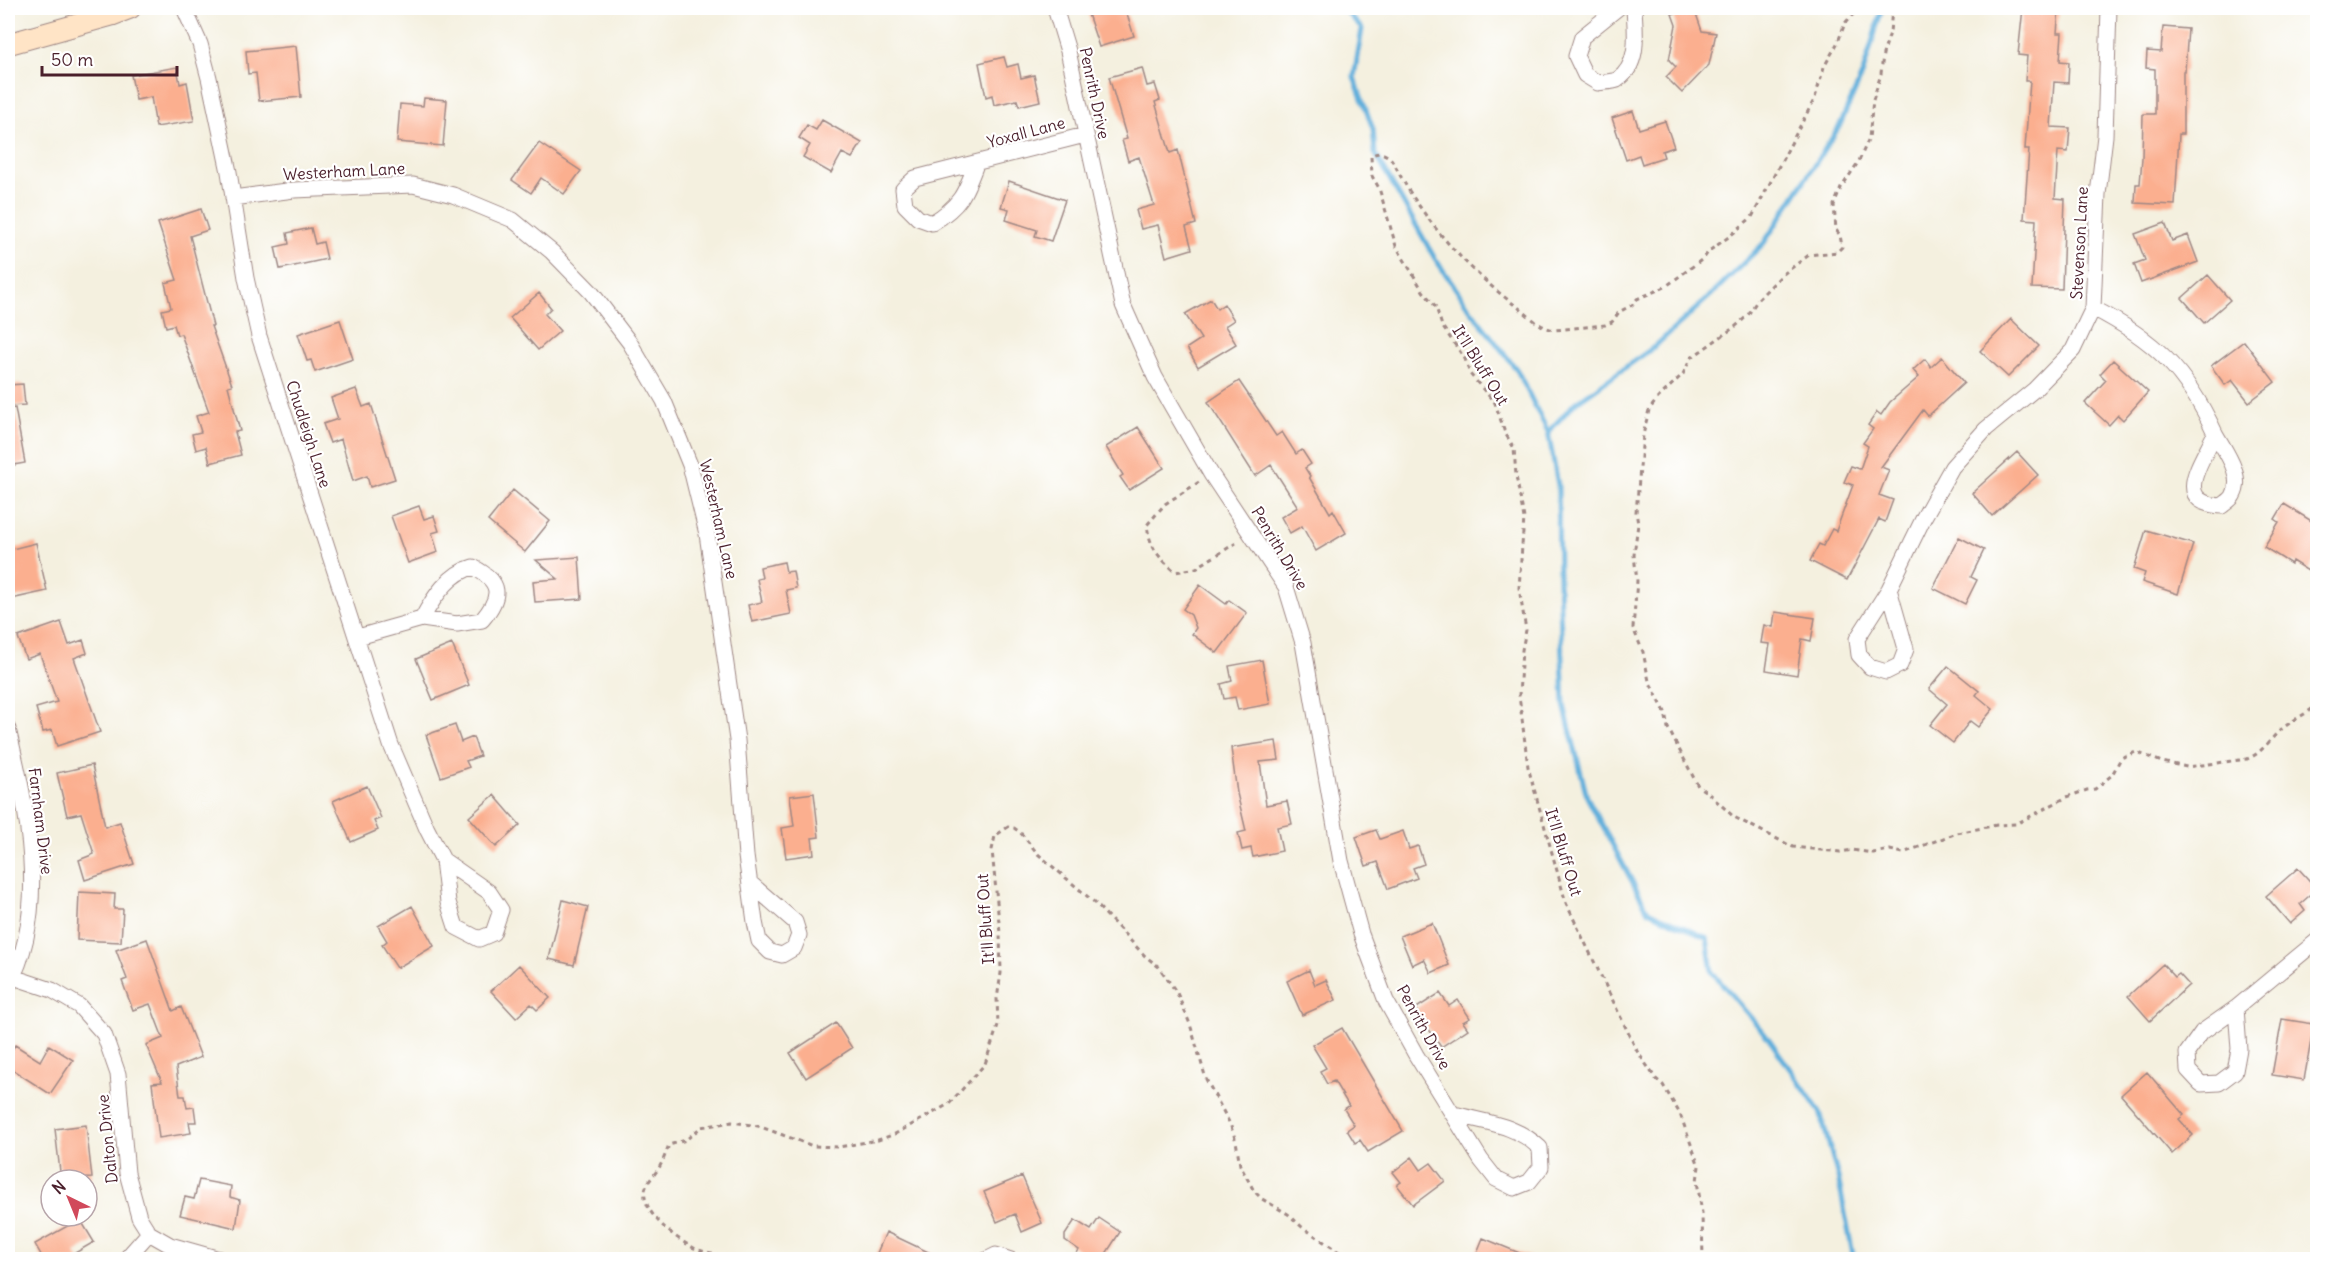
<svg xmlns="http://www.w3.org/2000/svg" width="2325" height="1267" font-family="Delius,sans-serif">
	<rect width="100%" height="100%" fill="#fff"/>
	<filter id="ink" filterUnits="userSpaceOnUse"><feTurbulence type="fractalNoise" baseFrequency=".0167" numOctaves="2"/><feDisplacementMap in="SourceGraphic" scale="12" xChannelSelector="R" yChannelSelector="G"/><feConvolveMatrix kernelMatrix="1 2 1 2 8 2 1 2 1" color-interpolation-filters="sRGB"/></filter>
	<filter id="wash" filterUnits="userSpaceOnUse"><feTurbulence type="fractalNoise" baseFrequency=".008" numOctaves="4" result="noise"/><feDisplacementMap in="SourceGraphic" scale="24" xChannelSelector="R" yChannelSelector="G"/><feGaussianBlur stdDeviation="1.35" result="paint"/><feColorMatrix in="noise" values="0 0 0 0 0 0 0 0 0 0 0 0 0 0 0 0 0 1.4 0 .05"/><feComposite in="paint" operator="in"/></filter>
	<g filter="url(#wash)">
		<rect width="100%" height="100%" fill="#f4f0df"/>
		<g fill="none" stroke-linecap="round" stroke-linejoin="round">
			<path stroke="#61afdb" stroke-width="5" d="M1343,8L1362,29L1354,77L1373,129L1375,153L1434,257L1469,308L1517,370L1548,432L1558,485L1559,584L1564,705L1587,797L1648,911L1707,938L1712,972L1769,1039L1820,1112L1838,1177L1854,1260
				M1548,432L1574,404L1654,347L1711,295L1764,243L1839,127L1863,73L1882,8"/>
		</g>
		<g id="blocks">
			<path fill="#fbaf8f" d="M1086,8H1125L1134,36L1099,47Z
				M1691,8H1694L1702,31L1716,33L1709,65L1682,93L1666,77L1676,67L1669,60L1676,25L1672,14Z
				M2023,8H2059L2057,33H2062L2060,61L2069,62L2068,83L2054,82L2051,127L2070,128L2068,152L2058,151L2055,198L2065,199L2062,289L2032,288L2036,220L2024,219L2029,149H2025L2030,81H2025L2027,56L2018,55Z
				M2163,27L2188,29L2185,71H2183V134H2179L2175,205L2135,203L2136,184H2140L2142,158L2143,114H2155V69L2146,68L2147,51L2161,52Z
				M296,46L301,97L259,101L256,73L248,74L246,51Z
				M1004,57L1007,67L1018,64L1021,78L1034,75L1040,101L1019,106L1017,100L994,105L992,95L986,97L979,63Z
				M177,67L180,84L187,82L194,121L156,127L151,97L136,100L131,75Z
				M1142,68L1147,86L1155,84L1160,100L1155,102L1170,153L1178,150L1196,224L1186,227L1192,249L1166,257L1158,225L1141,229L1136,210L1154,205L1139,157L1128,161L1122,140L1127,139L1109,77Z
				M424,98L447,100L443,146L397,142L400,104L423,106Z
				M1633,111L1639,129L1665,121L1674,147L1662,151L1664,157L1642,164L1639,155L1626,160L1612,118Z
				M822,120L862,143L852,158L842,153L831,173L803,157L810,145L799,138L807,125L816,130Z
				M539,143L581,171L564,194L541,178L531,193L512,180Z
				M1009,181L1065,200L1051,241L1035,236L1037,230L1006,220L1009,209L1001,207Z
				M201,209L208,230L190,236L213,326H211L232,385L228,386L240,431L235,432L241,455L210,463L206,447L196,450L192,434L201,432L196,416L209,412L181,334L177,335L174,325L166,327L162,310L171,308L165,283L177,280L158,223Z
				M2165,223L2172,241L2188,235L2198,262L2141,283L2134,264L2145,260L2135,234Z
				M311,228L315,244L323,242L327,259L280,269L275,247L289,244L287,233Z
				M2208,275L2230,300L2204,323L2182,298Z
				M539,293L551,308L545,314L560,331L538,350L510,318Z
				M1211,299L1217,309L1224,304L1234,320L1225,326L1236,344L1198,367L1187,348L1201,339L1185,314Z
				M2011,319L2039,346L2008,377L1980,351Z
				M340,320L353,359L315,372L311,360L307,361L298,334Z
				M2244,341L2275,382L2249,402L2232,380L2225,385L2211,366Z
				M1942,357L1964,383L1928,416L1923,410L1881,467L1889,470L1879,495L1893,500L1885,522L1879,519L1847,580L1810,561L1819,544L1823,546L1832,529L1836,531L1853,485L1844,482L1851,466L1860,469L1868,446L1863,443L1873,429L1868,425L1877,412L1881,415L1890,402L1919,377L1913,370L1925,359L1931,367Z
				M2113,360L2148,392L2123,420L2118,415L2109,425L2085,403L2106,380L2100,374Z
				M1239,381L1276,436L1282,432L1296,454L1302,450L1311,464L1305,468L1310,476L1309,477L1330,513L1333,510L1346,533L1316,551L1302,526L1290,533L1281,517L1298,507L1271,465L1255,476L1208,402Z
				M23,384L25,405L8,406V385Z
				M356,389L363,407L371,404L395,479L370,487L367,476L353,481L341,439L330,443L323,424L338,419L331,398Z
				M15,408L25,463L8,466V409Z
				M1138,427L1164,468L1129,490L1120,477L1123,475L1106,447Z
				M2017,452L2038,475L1992,516L1972,493Z
				M513,490L550,521L525,552L488,521Z
				M2284,504L2318,525V555L2308,571L2292,561L2291,564L2264,547L2279,522L2275,519Z
				M419,506L424,519L434,516L439,531L432,533L438,552L408,563L391,516Z
				M2146,530L2193,544L2178,594L2142,582L2145,573L2134,569Z
				M1959,537L1984,550L1971,577L1977,580L1965,604L1933,588Z
				M36,543L47,591L11,599L8,585V550Z
				M579,557L582,599L535,602L533,581L558,579L536,560Z
				M784,562L786,572L793,571L796,588L786,590L791,614L752,622L748,605L762,602L757,579L762,578L760,567Z
				M1200,585L1226,604L1229,600L1247,613L1217,653L1192,634L1196,628L1191,615L1183,609Z
				M1775,612L1815,618L1811,641L1802,639L1797,675L1766,670L1770,644L1761,643L1764,625L1773,627Z
				M61,622L69,645L83,640L87,653L74,658L100,732L57,746L52,730L43,732L36,708L57,702L40,654L26,659L18,637Z
				M452,644L469,685L433,700L416,659Z
				M1262,660L1270,704L1238,710L1235,697L1224,699L1221,684L1232,681L1229,666Z
				M1948,666L1979,691L1976,695L1993,709L1978,727L1970,721L1953,743L1930,725L1947,704L1929,689Z
				M455,725L461,742L473,737L480,756L466,761L469,767L441,777L426,735Z
				M1276,741L1279,760L1260,762L1266,805L1287,801L1292,824L1277,827L1282,851L1253,857L1251,848L1242,850L1238,833L1246,831L1237,793L1231,748Z
				M92,765L105,827L120,822L134,864L85,880L79,860L94,854L81,813L67,816L57,773Z
				M367,786L381,818L374,821L378,830L351,842L333,801Z
				M814,793L819,837L812,838L814,854L786,858L782,828L794,826L790,796Z
				M494,795L520,825L496,847L469,817Z
				M1376,830L1380,839L1403,831L1409,849L1418,846L1424,864L1413,868L1417,878L1388,889L1378,862L1366,866L1356,837Z
				M2298,868L2317,889L2300,904L2305,911L2290,924L2266,896Z
				M79,892L115,894L114,909H123L121,942L77,940Z
				M563,900L588,907L574,965L549,959Z
				M412,906L434,946L397,968L382,945L387,941L378,926Z
				M1432,923L1449,965L1431,973L1424,959L1412,965L1400,936Z
				M147,939L173,1011L181,1007L201,1057L176,1067L180,1096H185L187,1108L194,1107L196,1122H189L191,1133L159,1138L152,1083L162,1082L146,1045L163,1038L150,1004L133,1010L122,981L127,979L116,950Z
				M2163,964L2175,977L2179,974L2189,985L2150,1021L2128,996Z
				M519,965L550,998L537,1010L531,1004L516,1018L491,991Z
				M1309,970L1315,985L1326,980L1336,1000L1302,1015L1287,981Z
				M1440,993L1449,1006L1458,1000L1470,1018L1463,1022L1468,1029L1441,1047L1415,1009Z
				M2282,1019L2314,1024L2304,1080L2272,1075Z
				M836,1023L852,1048L806,1078L790,1053Z
				M1342,1028L1403,1131L1368,1152L1360,1140L1355,1143L1347,1130L1354,1125L1344,1109L1349,1106L1334,1081L1327,1084L1320,1071L1326,1068L1312,1045Z
				M15,1045L40,1061L49,1045L73,1060L50,1094L8,1067V1056Z
				M2147,1072L2184,1115L2179,1119L2193,1135L2172,1154L2121,1095Z
				M86,1125L92,1178L61,1180L55,1129Z
				M1412,1157L1421,1170L1431,1163L1445,1181L1413,1205L1397,1185L1401,1182L1393,1172Z
				M1022,1176L1042,1223L1022,1232L1015,1214L997,1222L984,1192Z
				M199,1180L231,1186L230,1197L240,1200L236,1228L180,1215L185,1197L194,1199Z
				M1099,1218L1120,1232L1102,1260H1084L1076,1254L1079,1250L1065,1240V1235L1075,1220L1091,1230Z
				M80,1219L94,1242L75,1253L79,1260H44L35,1244Z
				M886,1232L945,1260H874Z
				M1483,1238L1534,1259L1533,1260H1474Z"/>
		</g>
	</g>
	<g filter="url(#ink)">
		<use href="#blocks" fill-opacity="0" stroke="#9f8885" stroke-width="1.5"/>
		<g fill="none" stroke-linecap="round" stroke-linejoin="round">
			<g stroke="#9f8885" stroke-width="17">
				<path id="street" d="M184,8L200,44L209,78L229,172L246,278L259,336L391,745L427,829L443,860L448,902L456,927L479,939L493,933L501,910L489,892L443,860
					M1055,8L1068,51L1123,305L1155,377L1211,474L1286,587L1303,643L1341,861L1361,934L1386,1001L1416,1055L1481,1160L1496,1179L1514,1188L1529,1182L1541,1167L1540,1148C1515,1124 1487,1123 1454,1114
					M1618,8L1582,37L1576,56L1585,75L1598,83C1603,82 1612,82 1617,80C1641,64 1635,31 1634,8
					M976,164C965,194 960,206 932,223L918,218L905,205L903,189L915,178L1085,135
					M233,198L294,190L413,185L453,195L513,220L552,252L591,292L630,343L664,401L690,465L707,534L737,740L746,856L755,922L759,941L770,952L782,955L794,948L799,935L795,922L750,883
					M2093,308C2155,340 2186,370 2215,433C2204,459 2169,503 2222,506C2225,503 2231,500 2233,496C2245,476 2224,450 2215,433
					M1889,589L1906,649L1900,665L1886,672L1870,667L1859,655L1857,639L1889,589L1924,517L1952,467L1986,429L2035,389L2073,350L2093,308L2098,194L2105,136L2109,8
					M358,637L422,619L457,624L482,620C502,596 502,582 473,567C449,573 433,598 422,619
					M8,729C27,808 50,911 8,986
					M13,977L52,990L79,1006L104,1034L118,1074L127,1173L139,1217L149,1233L170,1245L223,1260
					M2236,1008L2239,1049L2235,1071L2219,1083L2201,1084L2188,1070L2187,1053L2202,1032L2236,1008L2318,940
					M125,1260L149,1233
					M986,1260L996,1255L1011,1260"/>
			</g>
			<g stroke="#9f8885" stroke-width="23">
				<path id="secondary" d="M8,44L112,15L130,8"/>
			</g>
			<path stroke="#9f8885" stroke-width="3" stroke-dasharray="4.5 4.5" stroke-linecap="butt" d="M1892,8L1890,33L1883,54L1881,74L1873,100L1869,138L1859,161L1841,188L1834,205L1836,230L1840,235L1842,247L1837,252L1809,255L1782,275L1758,299L1748,315L1736,326L1691,358L1683,374L1658,398L1649,410L1643,435L1636,512L1638,524L1634,555L1637,581L1633,628L1643,652L1649,681L1665,712L1668,728L1698,786L1709,794L1734,817L1793,847L1840,852L1852,850L1873,853L1890,850L1903,853L1957,833L1997,825L2016,824L2067,797L2087,790L2095,789L2112,775L2121,758L2136,752L2162,762L2187,767L2247,759C2263,753 2270,738 2283,728C2294,719 2307,714 2318,704
				M1199,482L1165,504L1147,525C1150,548 1158,557 1176,572L1196,568L1236,543
				M729,1260C718,1251 705,1254 694,1248C676,1239 641,1213 645,1190C647,1181 656,1174 660,1166C664,1159 666,1152 669,1145L686,1140L701,1127L732,1122L758,1126L813,1146L839,1147L878,1140L895,1134L949,1104L985,1064L998,1025L997,999L1001,973L1000,933L992,850L995,836L1008,827L1014,828L1020,832L1038,854L1094,902L1145,956L1159,967L1177,993L1190,1024L1206,1079L1230,1124L1236,1141L1240,1165L1254,1191L1262,1199L1288,1214L1302,1227L1351,1260
				M1703,1260L1702,1213L1697,1181L1699,1166L1680,1114L1663,1085L1656,1079L1637,1051L1566,903L1528,767L1519,695L1522,650L1526,630L1519,588L1524,518L1516,476L1514,448L1505,433L1495,403L1470,374L1465,359L1442,326L1436,307L1423,291L1396,246L1379,188L1372,176L1371,156C1378,151 1385,153 1391,159C1394,163 1396,167 1398,171C1404,183 1412,196 1420,207C1446,245 1479,278 1516,306C1528,314 1539,328 1555,330L1605,325L1612,322L1619,312L1632,305L1637,299L1665,287L1704,258L1709,251L1730,236L1752,217L1815,98L1824,67L1838,42L1845,23L1859,8"/>
			<use href="#street" stroke="#fff" stroke-width="15"/>
			<use href="#secondary" stroke="#ffe4c6" stroke-width="21"/>
		</g>
	</g>
	<g text-anchor="middle" stroke-width="4.5" stroke-linejoin="round" paint-order="stroke">
		<g font-size="16" fill="#4a1f2b" stroke="#fff">
			<text transform="translate(1095 93) rotate(78)" y="6">Penrith Drive</text>
			<text transform="translate(1026 132) rotate(-15)" y="6">Yoxall Lane</text>
			<text transform="translate(344 171) rotate(-3)" y="6">Westerham Lane</text>
			<text transform="translate(2079 243) rotate(-87)" y="6">Stevenson Lane</text>
			<text transform="translate(1481 365) rotate(58)" y="6">It'll Bluff Out</text>
			<text transform="translate(309 434) rotate(72)" y="6">Chudleigh Lane</text>
			<text transform="translate(719 519) rotate(77)" y="6">Westerham Lane</text>
			<text transform="translate(1280 548) rotate(59)" y="6">Penrith Drive</text>
			<text transform="translate(41 821) rotate(83)" y="6">Farnham Drive</text>
			<text transform="translate(1564 852) rotate(73)" y="6">It'll Bluff Out</text>
			<text transform="translate(985 919) rotate(-94)" y="6">It'll Bluff Out</text>
			<text transform="translate(1424 1027) rotate(61)" y="6">Penrith Drive</text>
			<text transform="translate(107 1139) rotate(-96)" y="6">Dalton Drive</text>
		</g>
	</g>
	<rect width="2325" height="1267" fill="none" stroke="#fff" stroke-width="30"/>
	<g transform="translate(69 1198) rotate(317)"><circle r="28" fill="#ffffff" stroke="#b7a5aa" stroke-width="1.5"/>
	<path d="M0-4.5L10 22L0 15L-10 22Z" fill="#d1495b"/>
	<text y="-9" font-size="16" font-weight="bold" text-anchor="middle" fill="#4a1f2b">N</text>
	</g>
	<path d="M42 66v9h135v-9" fill="none" stroke="#4a1f2b" stroke-width="3"/>
	<text x="51" y="66" font-size="18" fill="#4a1f2b" stroke="#ffffff" stroke-width="4.5" paint-order="stroke">50 m</text>
</svg>
